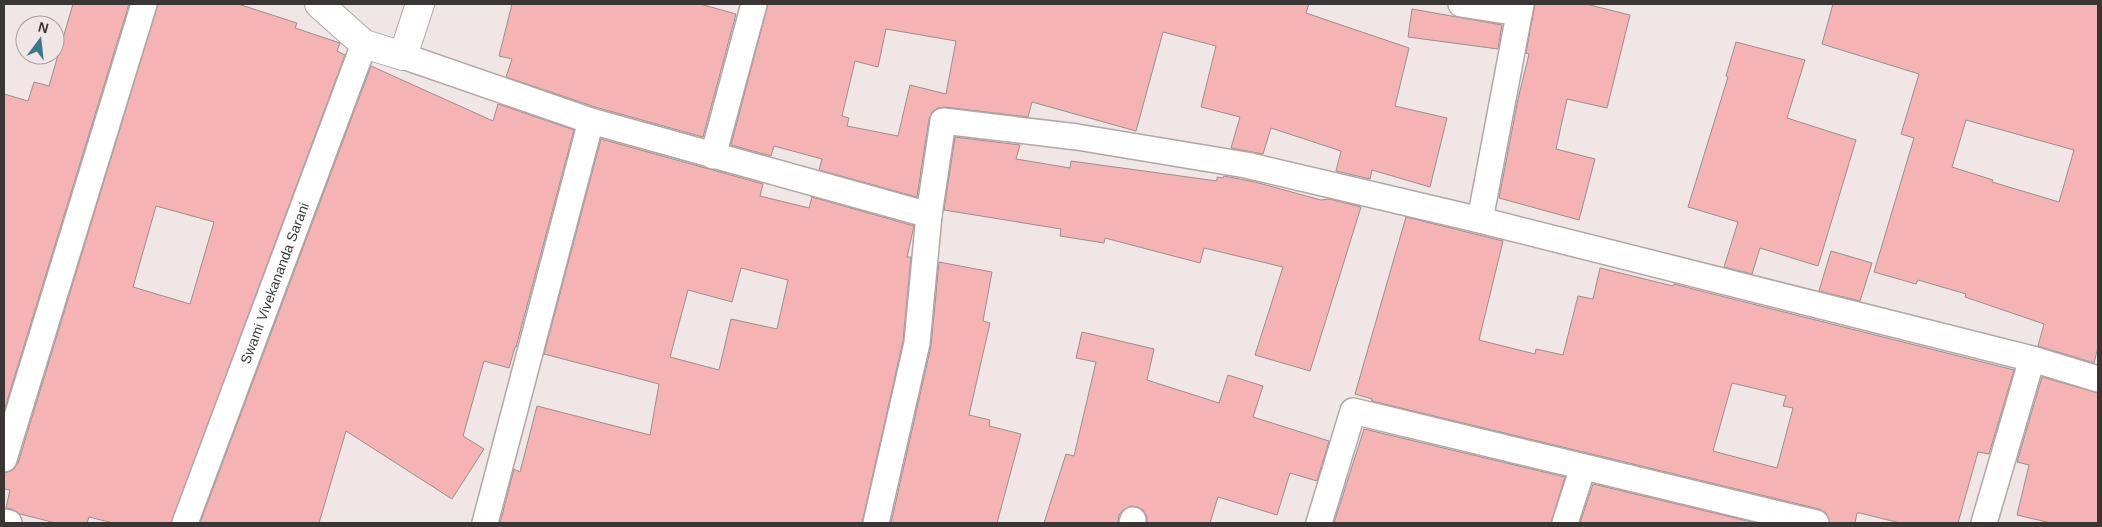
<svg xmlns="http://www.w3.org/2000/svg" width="2102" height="527" font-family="Helvetica,sans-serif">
	<rect width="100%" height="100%" fill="#f1e6e6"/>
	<path fill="#f6b3b4" stroke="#998f8f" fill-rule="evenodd" d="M73,4H129L4,411V94L28,101L34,82L49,86Z
		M158,4H238L297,23L295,28L340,43L337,51L345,55L171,523H113L89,517L87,523H56L20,514L12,509L6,508L10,490L4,489V473L13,470L18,463ZM156,206L214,222L190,304L133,287Z
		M512,4H700L736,14L703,137L595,107L506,77L512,59L499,56Z
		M768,4H1309L1306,13L1409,48L1395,106L1447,118L1430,187L1372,170L1370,179L1336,171L1341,151L1271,128L1263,154L1231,148L1240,117L1201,107L1216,46L1163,32L1136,131L1032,102L1028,117L945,107L938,108L932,112L929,119L917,197L819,170L822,159L774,146L771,156L731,145ZM886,29L956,41L946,94L910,85L898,136L847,126L849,118L842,116L855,61L878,67Z
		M1535,4H1586L1630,15L1607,108L1567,99L1556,149L1595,159L1579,220L1499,198L1518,99L1529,54L1526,53Z
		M1833,4H2098V347L2094,363L2038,346L2044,324L1965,297L1966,294L1918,280L1916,284L1874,272L1914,138L1901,134L1919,74L1822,44ZM1966,120L2074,150L2059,202L1992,182L1993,180L1952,167Z
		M1412,9L1502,25L1498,49L1408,37Z
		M1736,42L1805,60L1787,118L1856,140L1818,266L1760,248L1752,274L1724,267L1738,222L1688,207L1728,77L1726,76Z
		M371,66L493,121L498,104L574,130L516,347H515L509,368L484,361L463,436L484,449L452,499L346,431L319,523H200Z
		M955,137L1020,145L1016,159L1070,168L1071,161L1217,181V177L1223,178L1224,176L1255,182L1321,200L1329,199L1361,207L1310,371L1255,355L1283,267L1204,248L1200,263L1105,238L1104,243L1060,236L1061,229L944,210Z
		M601,139L763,184L760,196L809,208L812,197L914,226L907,257H911L903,341L862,523H500L514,469L520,472L537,406L650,435L659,384L544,354ZM741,268L788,280L777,329L731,319L719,370L670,357L688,290L732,302Z
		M1406,217L1503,241L1479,340L1535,354L1536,349L1563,355L1578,296L1593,299L1600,268L1673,286L1674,284L1697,290L2014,370L1989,454L1978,452L1958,523H1900L1860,513H1857L1855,523H1830L1826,513L1819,509L1372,401V399L1355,394ZM1732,383L1786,396L1783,406L1793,408L1777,468L1713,451Z
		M1831,251L1872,263L1860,301L1819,291Z
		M939,262L992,272L983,321L990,323L969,415L990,420L989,426L1021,434L997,523H891L931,346Z
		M1082,332L1154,349L1147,380L1219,403L1228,375L1263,386L1253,417L1329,441L1317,481L1290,473L1277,515L1218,497L1210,523H1147V517L1143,510L1138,507L1131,506L1123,510L1119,515L1118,523H1044L1066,454L1074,456L1096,362L1076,358Z
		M2042,377L2098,393V523H2051L2017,515L2029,465L2017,462Z
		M1364,429L1565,477L1551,523H1334Z
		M1593,484L1756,523H1580Z"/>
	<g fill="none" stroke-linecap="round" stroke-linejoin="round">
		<g stroke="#b2a7a7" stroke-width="28">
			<g id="minor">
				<path d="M1461,4L1519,13"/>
				<path d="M403,56L591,121L929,215"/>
				<path d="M713,156L754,4"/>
				<path d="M1480,220L1521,4"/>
				<path d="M4,459L144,4"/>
				<path d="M4,522L9,523"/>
				<path id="s1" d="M185,523L364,44"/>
				<path d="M485,523L591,121"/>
				<path d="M876,523L917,343L929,215L943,121L1077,137L1246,165L1480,220L2032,359L2098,379"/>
				<path d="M1132,523L1133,520"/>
				<path d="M1319,523L1353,411L1816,523"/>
				<path d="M1565,523L1583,467"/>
				<path d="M1984,523L2032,359"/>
			</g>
		</g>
		<g stroke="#b2a7a7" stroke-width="30">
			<path id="tertiary" d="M319,4L364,44L403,56L420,4"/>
		</g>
		<use href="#minor" stroke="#fff" stroke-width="25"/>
		<use href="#tertiary" stroke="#fff" stroke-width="28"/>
	</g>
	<g text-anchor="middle" stroke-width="5" stroke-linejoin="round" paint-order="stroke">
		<g font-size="14" fill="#3a3636" stroke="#f1e6e6">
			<text dy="5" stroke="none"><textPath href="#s1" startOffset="256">Swami Vivekananda Sarani</textPath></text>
		</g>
	</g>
	<rect width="2102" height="527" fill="none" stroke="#3a3636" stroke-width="10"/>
	<g transform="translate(40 40) rotate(15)"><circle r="24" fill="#f1e6e6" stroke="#a8a0a0"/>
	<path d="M0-4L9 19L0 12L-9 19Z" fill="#3a788d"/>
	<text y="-8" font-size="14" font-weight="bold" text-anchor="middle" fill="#3a3636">N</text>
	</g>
</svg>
